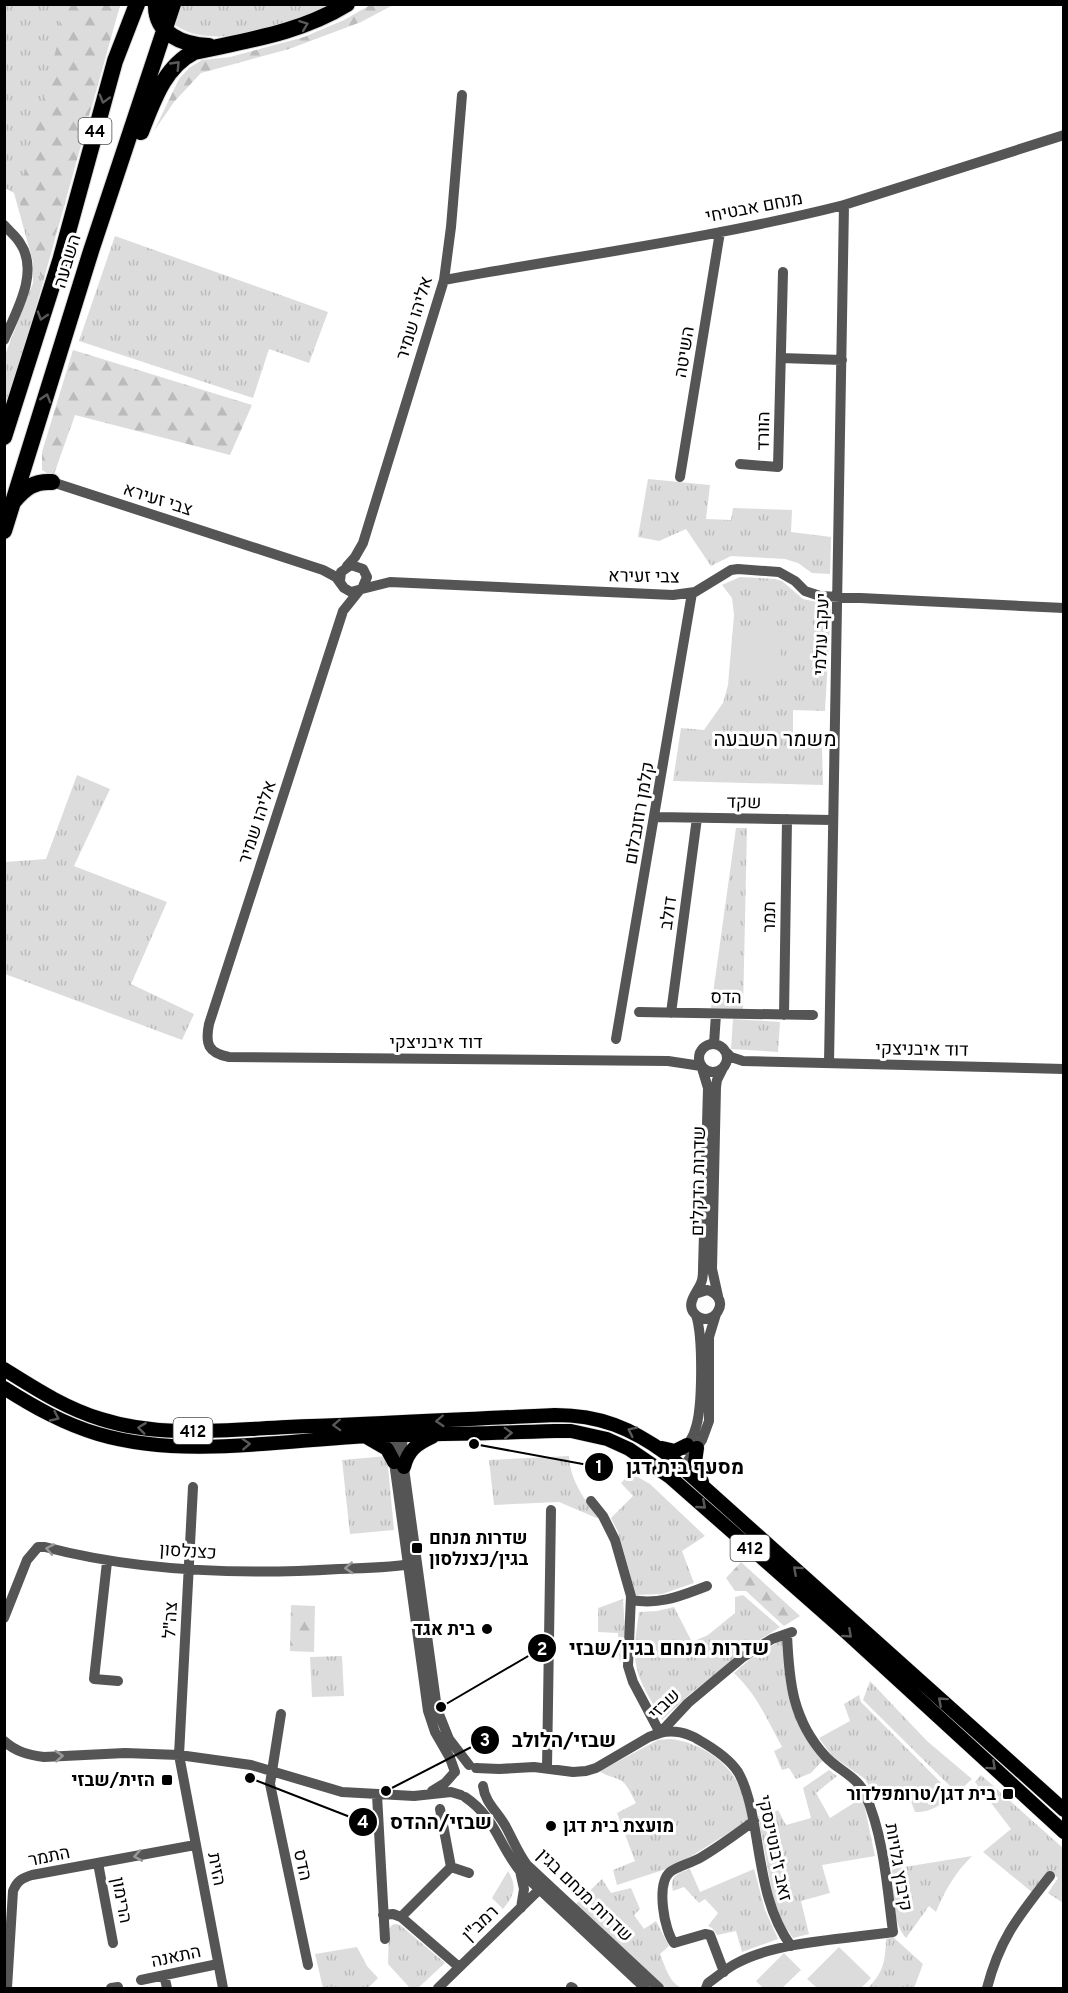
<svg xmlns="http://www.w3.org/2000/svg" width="1068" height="1993" font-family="Overpass,Heebo,sans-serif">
	<defs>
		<pattern id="grass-tufts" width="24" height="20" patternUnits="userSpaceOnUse" patternTransform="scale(1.5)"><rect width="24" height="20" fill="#dcdcdc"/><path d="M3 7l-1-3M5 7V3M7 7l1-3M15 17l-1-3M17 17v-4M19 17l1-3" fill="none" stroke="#bbb"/></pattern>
		<pattern id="forest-firs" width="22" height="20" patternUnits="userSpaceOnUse" patternTransform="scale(1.5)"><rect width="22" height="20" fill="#dcdcdc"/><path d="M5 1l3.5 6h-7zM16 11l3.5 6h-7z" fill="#bbb"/></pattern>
	</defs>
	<rect width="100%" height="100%" fill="#fff"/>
	<path fill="url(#grass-tufts)" d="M5,5H120L5,419V355L33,283V262L14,193L5,188Z
		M181,5H331C293,23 212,54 174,24Z
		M115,236L328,312L309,363L269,349L253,398L79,341Z
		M648,479L710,485L706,519L731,520L733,508L792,510L791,532L831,537L830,574L812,573L798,563L785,559L731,556L711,566L686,529L659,541L638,537Z
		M740,577L775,579L782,581L803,599L826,604L831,608L825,711L793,710V745L822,748L823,785L673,781L681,728L704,730L723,703L728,685L734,615L732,598L722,585Z
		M77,775L110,789L74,866L167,902L131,984L194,1014L182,1040L5,974V862L46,859Z
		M736,828H747L743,1009L711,1008Z
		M733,1019L780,1022L778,1052L731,1049Z
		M387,1456L394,1530L350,1534L342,1460Z
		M569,1456C570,1481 585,1500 599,1519L559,1502L494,1505L489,1460Z
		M631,1473L650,1484L705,1536L682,1551L694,1583L662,1594L636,1595L618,1532L611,1518L633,1496L621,1483Z
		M743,1595L780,1627L739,1653L721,1671L692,1692L662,1720C654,1704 641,1687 637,1669C632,1651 637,1630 639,1612L657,1611L674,1607L692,1642L708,1635L735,1613V1597Z
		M623,1599L625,1631L620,1663L618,1633L598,1632V1608Z
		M783,1639L785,1663L823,1760L811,1773L796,1779L789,1768L782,1770L774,1751L782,1747C767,1719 757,1695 734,1673L750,1659Z
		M342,1656L344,1696L312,1697L310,1657Z
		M870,1681L927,1741L972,1779L957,1793L863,1700Z
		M859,1695L861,1702L955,1797C937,1804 935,1812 915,1812L907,1791L876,1798L865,1779L832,1756L819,1738L850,1721L844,1704Z
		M670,1739C696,1741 727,1760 738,1784C744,1795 746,1809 749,1820L690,1857L666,1869L617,1885L613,1870L635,1861L617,1813L636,1803C631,1795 628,1783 618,1779C611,1776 606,1776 600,1771L658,1740Z
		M829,1770L837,1776L816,1793L830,1818L860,1799L864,1804L875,1856L822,1865L830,1893L801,1901L809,1934L793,1938L780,1919L773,1897L758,1816L768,1815L778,1810L786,1825L811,1818L803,1788Z
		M981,1775L1063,1848V1903L1048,1893L1058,1878L1048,1871L1033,1893L983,1852L1011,1829L975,1782Z
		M972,1856C955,1873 945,1890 936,1912L929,1906L906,1938C891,1922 894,1890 892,1869Z
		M690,1869L700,1892L754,1869L765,1910L778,1939L742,1952L736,1931L717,1935L712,1928L708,1926L718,1913L705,1899L699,1903L684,1887L673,1891C669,1876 678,1873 690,1869Z
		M508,1871C518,1888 514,1895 503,1909L492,1898Z
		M602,1879L611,1893L631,1888L640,1909L634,1915L644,1929L656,1921L669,1946L660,1954C665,1966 670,1985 683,1988H666L575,1905Z
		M396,1924L400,1925L445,1963L418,1988H410L388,1964L389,1929L392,1925Z
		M893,1937L923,1964L914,1988H868C884,1971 885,1962 886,1939Z
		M357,1947L367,1966L378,1978L368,1988H323L315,1954Z"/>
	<path fill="url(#forest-firs)" d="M372,4L393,5L361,22L289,49L201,73L174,102L154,131L179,79L189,68L202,60L230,57L304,37L344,20Z
		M46,5H120L42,281L18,196L60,34L59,11Z
		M73,350L252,405L230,455L75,415L53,477L42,470V452Z
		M741,1562L800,1616L784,1626L746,1591H735L726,1578Z
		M291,1605L315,1606L314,1652L290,1651Z"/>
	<path fill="#dcdcdc" d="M734,630L782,634L779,676L730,672Z
		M839,1947L871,1978L861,1988H817L807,1979Z
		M784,1953L801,1970L782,1988H763L756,1981Z"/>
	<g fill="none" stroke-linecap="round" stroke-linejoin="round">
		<g stroke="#dbdbdb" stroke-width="15">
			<path id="major" d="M4,1369C36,1389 65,1408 101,1419C160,1438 225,1430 287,1427C376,1424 465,1419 555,1415C600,1415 631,1428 667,1454L1064,1810
				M4,1388C34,1407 64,1424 98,1434C189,1461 298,1437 392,1435C446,1434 501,1433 555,1431H571L607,1439L629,1449L670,1477L846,1632L1064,1832
				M368,1438L387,1449L394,1462
				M662,1448L675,1451L687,1445
				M697,1448L695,1462L702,1482
				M404,1467C408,1450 417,1444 432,1437"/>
		</g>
		<g stroke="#dbdbdb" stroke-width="18">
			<path id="highway" d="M156,4C155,34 183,45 209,46
				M141,132C153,102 164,67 194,52C248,40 300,33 347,4
				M4,437L60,261L115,61L137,4
				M14,501C25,488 34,481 52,482
				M4,531L91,251L173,4"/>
		</g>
		<path stroke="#555" stroke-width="10" d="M4,225C9,231 16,236 20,243C40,272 16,312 4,340
			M444,280C577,256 713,238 844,205L1064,135
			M781,358L842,360
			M740,464L778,467L783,272
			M680,477L720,232
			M52,482L323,570L336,577L344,588L351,592L362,589L367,577L363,569L351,565L341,572L340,581
			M347,566L355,557L363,543L444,280L451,227L462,95
			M362,589L390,582L673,595L695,592L731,570L738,569L779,572L795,581L805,591L820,596L1064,608
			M359,591L343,611L209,1024C205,1044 208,1053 229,1057L668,1061L701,1066
			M655,817L832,820
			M639,1012L813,1015
			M671,1013L697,818
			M784,1015L787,819
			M616,1039L692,593
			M699 1058a14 14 0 1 1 28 0a14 14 0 1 1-28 0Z
			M714,1044L716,1014
			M725,1051L731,1057L743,1061L1064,1069
			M829,1063L844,205
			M695,1294L707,1290C716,1292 724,1301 718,1311C716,1315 712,1318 707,1319C702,1319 697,1317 694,1313C686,1303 697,1293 701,1283C703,1279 703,1274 703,1269L708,1088L702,1068
			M718,1296L712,1269L716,1087L717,1080L723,1068
			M394,1429L393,1438L394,1462L428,1711L435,1732L450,1758L455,1772
			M398,1429L402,1436L403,1461L437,1709L449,1739L469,1765
			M684,1450C688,1444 693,1438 695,1430C703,1409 703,1336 696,1315
			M677,1472L683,1468L702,1440L709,1421V1337L716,1314
			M193,1487L179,1755L223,1988
			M591,1501L603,1516L615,1540L631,1596L628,1666L633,1682L660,1733
			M107,1562L94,1679L118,1681
			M631,1600C661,1605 680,1596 707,1586
			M4,1618L27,1560L38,1547H45C140,1572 242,1575 339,1569C365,1568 391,1568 417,1563
			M281,1714L270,1784L308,1965
			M660,1733C673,1729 688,1733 699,1740C713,1748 729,1758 738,1772C747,1787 751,1807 754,1824C762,1867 765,1910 791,1946
			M4,1741C16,1752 29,1755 44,1757L125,1753L179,1755L251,1765L342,1792L414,1796L451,1792L461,1795
			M476,1768L499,1769L534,1767L573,1772L586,1771L596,1768L649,1737L660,1733L688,1703L743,1657L772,1639L792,1632
			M547,1768L551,1510
			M483,1786C485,1803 498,1812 506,1827C513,1840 518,1853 527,1865L659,1988
			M432,1791L445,1783L453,1774
			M377,1795L385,1939
			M465,1797C495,1817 499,1845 520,1871L645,1988
			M98,1863L113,1943
			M451,1867L469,1873
			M520,1871L524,1889L521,1908
			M383,1915L393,1914L401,1917L459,1967
			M401,1917L451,1867L440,1809
			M724,1972L710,1935L705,1934L674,1943C664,1930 656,1884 670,1872C678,1866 691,1863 700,1858C719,1847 736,1834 754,1821
			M164,1975L167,1988
			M141,1980L218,1964
			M571,1987L573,1988
			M7,1988L13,1891C17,1881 22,1878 32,1875L195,1845
			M111,1988L118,1987
			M438,1988L543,1886
			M706,1988L708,1983C718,1976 728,1967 739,1962C780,1941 847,1939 893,1932C887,1887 884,1836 865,1794C858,1777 838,1770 826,1757C792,1720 789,1681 787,1634
			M987,1988C1000,1938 1018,1917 1050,1876"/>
		<use href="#major" stroke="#000" stroke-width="14"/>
		<use href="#highway" stroke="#000" stroke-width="16"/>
	</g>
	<defs><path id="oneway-chevron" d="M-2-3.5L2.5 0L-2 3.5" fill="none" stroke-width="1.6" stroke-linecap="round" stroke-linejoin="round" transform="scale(1.5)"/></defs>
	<g stroke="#595959">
		<use href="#oneway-chevron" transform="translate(304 25) rotate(-21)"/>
		<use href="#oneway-chevron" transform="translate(176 65) rotate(-46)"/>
		<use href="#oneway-chevron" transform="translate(104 99) rotate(106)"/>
		<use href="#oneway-chevron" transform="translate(42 316) rotate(107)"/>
		<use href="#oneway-chevron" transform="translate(46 398) rotate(-73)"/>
		<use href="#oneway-chevron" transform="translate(55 1417) rotate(25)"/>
		<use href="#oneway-chevron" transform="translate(440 1421) rotate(177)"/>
		<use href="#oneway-chevron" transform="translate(337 1425) rotate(178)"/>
		<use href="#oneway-chevron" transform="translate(142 1428) rotate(-173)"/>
		<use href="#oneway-chevron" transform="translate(632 1431) rotate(-154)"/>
		<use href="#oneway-chevron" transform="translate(508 1433) rotate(-2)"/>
		<use href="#oneway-chevron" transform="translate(246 1444) rotate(-3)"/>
		<use href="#oneway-chevron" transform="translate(702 1505) rotate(41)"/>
		<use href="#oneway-chevron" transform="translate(797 1570) rotate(-138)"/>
		<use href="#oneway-chevron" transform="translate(848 1634) rotate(42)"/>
		<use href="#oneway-chevron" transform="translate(942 1701) rotate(-138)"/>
		<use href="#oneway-chevron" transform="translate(992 1766) rotate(42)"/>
	</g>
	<g stroke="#999">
		<use href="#oneway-chevron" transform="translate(50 1549) rotate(-169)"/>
		<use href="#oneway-chevron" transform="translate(349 1568) rotate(177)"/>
		<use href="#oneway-chevron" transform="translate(59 1756) rotate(-4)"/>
		<use href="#oneway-chevron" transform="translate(138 1856) rotate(170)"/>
	</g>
	<g fill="#000" stroke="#fff" stroke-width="2">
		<rect x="411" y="1542" width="12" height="12" rx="3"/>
		<circle cx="487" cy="1629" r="6"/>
		<rect x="161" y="1774" width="12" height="12" rx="3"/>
		<rect x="1002" y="1788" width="12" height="12" rx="3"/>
		<circle cx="551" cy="1826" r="6"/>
	</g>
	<g text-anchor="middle" stroke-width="6" stroke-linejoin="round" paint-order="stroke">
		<g fill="#fff" stroke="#4c4c4c" stroke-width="1.5">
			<rect x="78.5" y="118" width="33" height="26" rx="4.5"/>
			<rect x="173.5" y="1418" width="39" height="26" rx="4.5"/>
			<rect x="730.5" y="1535" width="39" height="26" rx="4.5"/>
		</g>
		<g font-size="16" font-weight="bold" fill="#000">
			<text x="95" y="137">44</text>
			<text x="193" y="1437">412</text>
			<text x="750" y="1554">412</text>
		</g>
		<g font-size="18" fill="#000" stroke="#fff">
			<text transform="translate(754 207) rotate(-11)" y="6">מנחם אבטיחי</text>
			<text transform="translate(67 261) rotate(-73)" y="6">השבעה</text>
			<text transform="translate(414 318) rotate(-73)" y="6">אליהו שמיר</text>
			<text transform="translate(684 352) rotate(-81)" y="6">השיטה</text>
			<text transform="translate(763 431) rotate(-89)" y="6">הוורד</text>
			<text transform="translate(158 499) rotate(18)" y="6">צבי זעירא</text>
			<text transform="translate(644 576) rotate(1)" y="6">צבי זעירא</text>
			<text transform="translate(821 634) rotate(-88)" y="6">יעקב עולמי</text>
			<text transform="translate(744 802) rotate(1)" y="6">שקד</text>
			<text transform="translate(639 813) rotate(-80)" y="6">קלמן רוזנבלום</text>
			<text transform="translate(257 822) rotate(-72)" y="6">אליהו שמיר</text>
			<text transform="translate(668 913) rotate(-82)" y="6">דולב</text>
			<text transform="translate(769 917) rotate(-89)" y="6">תמר</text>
			<text transform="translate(726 997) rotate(1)" y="6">הדס</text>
			<text x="436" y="1048">דוד איבניצקי</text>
			<text transform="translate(922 1049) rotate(1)" y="6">דוד איבניצקי</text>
			<text transform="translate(698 1181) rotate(-89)" y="6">שדרות הדקלים</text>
			<text transform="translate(188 1551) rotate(4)" y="6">כצנלסון</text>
			<text transform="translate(170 1620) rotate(-87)" y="6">צה"ל</text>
			<text transform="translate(664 1704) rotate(-44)" y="6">שבזי</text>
			<text transform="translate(775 1848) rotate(78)" y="6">זאב ז'בוטינסקי</text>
			<text transform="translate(49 1856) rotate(-12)" y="6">התמר</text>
			<text transform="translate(303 1865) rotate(78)" y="6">הדס</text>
			<text transform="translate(899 1867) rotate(80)" y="6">קיבוץ גלויות</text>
			<text transform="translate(217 1869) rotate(79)" y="6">הזית</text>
			<text transform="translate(585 1895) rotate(44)" y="6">שדרות מנחם בגין</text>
			<text transform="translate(122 1900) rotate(79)" y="6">הרימון</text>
			<text transform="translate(480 1923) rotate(-44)" y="6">רמב"ן</text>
			<text transform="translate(176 1956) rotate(-12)" y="6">התאנה</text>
		</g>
		<g font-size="18" font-weight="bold" fill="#000" stroke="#fff" text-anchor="end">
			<text x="429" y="1544" text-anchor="start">שדרות מנחם<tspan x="429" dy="21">בגין/כצנלסון</tspan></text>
			<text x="475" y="1635">בית אגד</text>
			<text x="155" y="1786">הזית/שבזי</text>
			<text x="996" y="1800">בית דגן/טרומפלדור</text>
			<text x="563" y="1832" text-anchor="start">מועצת בית דגן</text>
		</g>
		<g font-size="21" fill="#000" stroke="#fff">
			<text x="775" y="746">משמר השבעה</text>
		</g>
	</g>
	<path fill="none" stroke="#000" stroke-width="2" d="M474 1444L599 1467M441 1707L542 1648M386 1791L485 1740M250 1778L363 1822"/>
	<g fill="#000" stroke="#fff" stroke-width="2">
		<circle cx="474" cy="1444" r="6"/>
		<circle cx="441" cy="1707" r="6"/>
		<circle cx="386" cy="1791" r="6"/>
		<circle cx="250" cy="1778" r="6"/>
		<circle cx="599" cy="1467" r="15"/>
		<circle cx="542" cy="1648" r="15"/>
		<circle cx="485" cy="1740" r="15"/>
		<circle cx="363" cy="1822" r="15"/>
	</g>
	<g font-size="18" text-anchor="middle" font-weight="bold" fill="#fff">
		<text x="599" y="1473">1</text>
		<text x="542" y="1655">2</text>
		<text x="485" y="1746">3</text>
		<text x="363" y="1828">4</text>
	</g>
	<g font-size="20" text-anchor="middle" font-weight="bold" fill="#000" stroke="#fff" stroke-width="6" stroke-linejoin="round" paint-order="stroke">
		<text x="685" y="1474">מסעף בית דגן</text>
		<text x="669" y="1655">שדרות מנחם בגין/שבזי</text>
		<text x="564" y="1747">שבזי/הלולב</text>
		<text x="441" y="1829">שבזי/ההדס</text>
	</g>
	<rect width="1068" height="1993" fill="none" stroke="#000000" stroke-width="12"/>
</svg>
